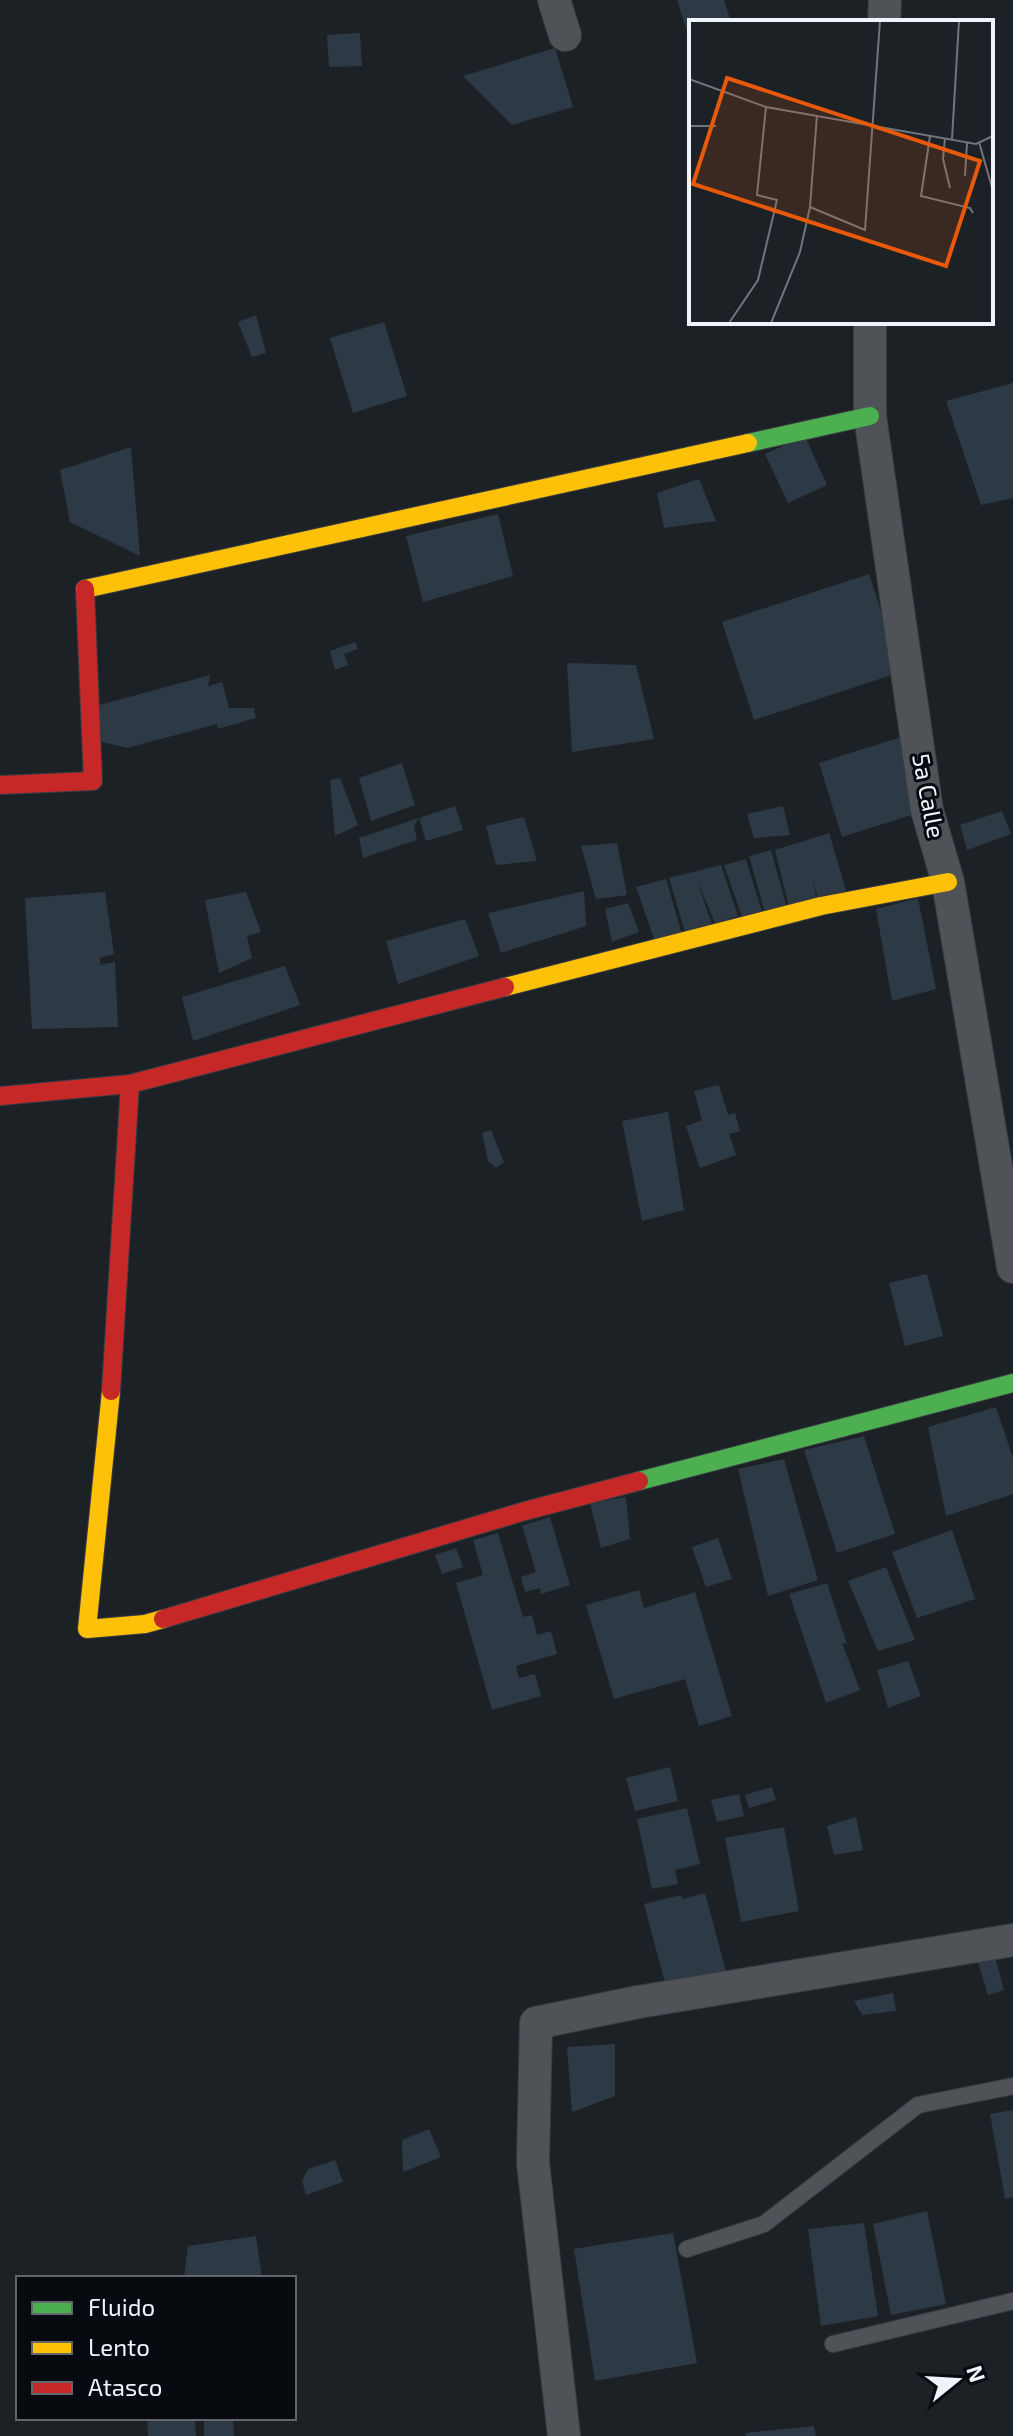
<svg xmlns="http://www.w3.org/2000/svg" width="1013" height="2436" font-family="'Exo 2',sans-serif">
	<rect width="100%" height="100%" fill="#1c2126"/>
	<path fill="#2d3945" d="M677,0H724L731,22H691L690,41Z
		M360,33L362,66L329,67L327,35Z
		M555,48L573,107L512,125L463,76Z
		M256,315L266,353L252,357L238,322Z
		M384,322L407,396L353,413L330,338Z
		M1013,383V498L981,505L946,401Z
		M805,436L827,485L788,503L765,454Z
		M131,447L140,556L70,522L60,470Z
		M699,479L716,521L664,528L657,493Z
		M498,514L513,576L423,602L406,536Z
		M869,574L901,672L754,720L722,622Z
		M355,642L358,649L344,654L348,665L335,670L330,651Z
		M567,663L636,665L654,739L572,752Z
		M210,675L208,686L222,682L229,708H254L256,718L218,729L217,724L127,748L102,742L92,707Z
		M904,736L927,810L842,837L819,763Z
		M402,763L415,805L371,821L359,778Z
		M340,778L358,825L335,836L330,780Z
		M455,806L463,830L426,841L419,818L414,826L417,840L363,858L359,838Z
		M783,806L790,835L754,838L747,814Z
		M1002,811L1011,834L967,850L960,825Z
		M524,817L537,861L496,865L486,826Z
		M829,833L846,890L821,906L812,880L817,900L789,907L775,850Z
		M617,843L627,895L596,899L581,846Z
		M771,850L786,905L765,913L749,856Z
		M746,859L762,912L742,917L724,865Z
		M721,865L738,916L715,923L697,880L712,925L685,932L669,878Z
		M666,879L682,934L655,942L636,887Z
		M584,891L586,926L501,953L488,913Z
		M105,892L114,954L100,958V965L115,962L118,1027L32,1029L25,898Z
		M246,892L261,932L247,936L252,958L219,973L205,900Z
		M918,898L936,989L892,1001L876,909Z
		M628,903L639,932L612,942L605,909Z
		M465,919L479,956L398,984L386,941Z
		M285,966L300,1005L193,1041L182,997Z
		M719,1085L728,1115L735,1113L740,1131L729,1134L736,1155L700,1168L686,1126L702,1120L694,1091Z
		M668,1112L684,1210L642,1221L622,1121Z
		M491,1130L504,1162L496,1168L488,1161L482,1133Z
		M927,1274L943,1336L905,1346L889,1283Z
		M996,1407L1013,1458V1494L946,1516L928,1427Z
		M864,1436L895,1534L837,1553L804,1450Z
		M784,1459L818,1580L768,1596L738,1469Z
		M626,1497L630,1539L601,1548L590,1503Z
		M550,1517L570,1585L541,1594L540,1588L525,1592L521,1577L536,1572L522,1526Z
		M952,1530L975,1599L917,1618L892,1552Z
		M498,1533L523,1617L532,1615L537,1635L551,1631L557,1654L516,1666L519,1678L535,1674L541,1696L492,1710L456,1583L483,1575L473,1540Z
		M718,1538L732,1579L706,1587L692,1547Z
		M456,1548L463,1567L442,1574L435,1555Z
		M886,1567L915,1640L878,1651L848,1581Z
		M827,1583L847,1644L842,1643L860,1690L826,1703L789,1594Z
		M639,1590L644,1608L695,1592L732,1716L699,1726L685,1679L614,1699L586,1605Z
		M908,1661L921,1696L888,1708L877,1670Z
		M670,1767L678,1801L635,1811L626,1778Z
		M772,1787L776,1800L749,1808L745,1795Z
		M739,1794L744,1816L717,1822L711,1800Z
		M687,1808L700,1864L675,1870L678,1884L652,1889L637,1819Z
		M856,1817L863,1850L834,1855L827,1826Z
		M784,1827L799,1911L741,1922L725,1838Z
		M705,1893L726,1971L666,1987L644,1904L681,1895L683,1899Z
		M995,1957L1004,1990L988,1995L978,1962Z
		M893,1993L896,2011L862,2015L854,2001Z
		M615,2044V2096L572,2112L567,2047Z
		M1013,2110V2197L1005,2199L990,2114Z
		M429,2129L441,2157L403,2172L402,2140Z
		M335,2160L343,2182L306,2195L302,2181L308,2169Z
		M927,2211L946,2304L891,2315L873,2224Z
		M864,2223L878,2316L821,2326L808,2229Z
		M673,2233L697,2363L595,2381L574,2249Z
		M256,2236L262,2278H184L188,2246Z
		M147,2418H195L196,2436H148Z
		M233,2419L234,2436H204V2421Z
		M814,2426L816,2436H746L745,2433Z"/>
	<g fill="none" stroke-linecap="round" stroke-linejoin="round">
		<g stroke="#3a3d42" stroke-width="18">
			<path id="lane" d="M687,2249L764,2224L918,2105L1013,2086
				M833,2344L1013,2301"/>
		</g>
		<g stroke="#3a3d42" stroke-width="34">
			<path id="street" d="M554,0L565,35
				M884,22L885,0
				M870,322V416L927,810L948,882L1013,1267
				M564,2436L533,2163L536,2023L638,2002L1013,1940"/>
		</g>
		<g stroke="#3a3d42" stroke-width="20">
			<path id="fast" d="M748,443L870,416
				M639,1481L1013,1383"/>
		</g>
		<g stroke="#3a3d42" stroke-width="20">
			<path id="slow" d="M85,589L748,443
				M505,987L821,906L948,882
				M111,1391L87,1629L145,1624L163,1619"/>
		</g>
		<g stroke="#3a3d42" stroke-width="20">
			<path id="jam" d="M0,785L93,781L85,589
				M0,1096L130,1084L505,987
				M111,1391L130,1084
				M163,1619L525,1511L639,1481"/>
		</g>
		<use href="#lane" stroke="#4f5357" stroke-width="16"/>
		<use href="#street" stroke="#4f5357" stroke-width="32"/>
		<use href="#fast" stroke="#4caf50" stroke-width="18"/>
		<use href="#slow" stroke="#ffc107" stroke-width="18"/>
		<use href="#jam" stroke="#c62828" stroke-width="18"/>
	</g>
	<g text-anchor="middle" stroke-width="6" stroke-linejoin="round" paint-order="stroke">
		<g font-size="24" fill="#eff4fa" stroke="#070a0e">
			<text transform="translate(928 796) rotate(79)" y="8">5a Calle</text>
		</g>
	</g>
	<g transform="translate(689 20)">
		<rect width="304" height="304" fill="#1c2126"/>
		<path fill="none" stroke="#70757b" stroke-width="2" d="M0,59L77,87L287,124L304,116M0,106H27M241,116L232,176L281,188L284,193M256,118L254,139L261,168M263,119L270,1M290,122L304,171M276,156L278,123M121,187L176,210L191,1M40,303L69,260L88,180L68,175L77,87M82,303L111,232L121,187L128,95"/>
		<path fill="#e8590c" fill-opacity="0.15" stroke="#e8590c" stroke-width="4" d="M38,58L291,141L257,246L4,164Z"/>
		<rect width="304" height="304" fill="none" stroke="#eff4fa" stroke-width="4"/>
	</g>
	<rect x="16" y="2276" width="280" height="144" fill="#070a0e" stroke="#64686c" stroke-width="2"/>
	<rect x="32" y="2302" width="40" height="12" fill="#4caf50" stroke="#64686c" stroke-width="2"/>
	<text x="88" y="2316" font-size="24" fill="#eff4fa">Fluido</text>
	<rect x="32" y="2342" width="40" height="12" fill="#ffc107" stroke="#64686c" stroke-width="2"/>
	<text x="88" y="2356" font-size="24" fill="#eff4fa">Lento</text>
	<rect x="32" y="2382" width="40" height="12" fill="#c62828" stroke="#64686c" stroke-width="2"/>
	<text x="88" y="2396" font-size="24" fill="#eff4fa">Atasco</text>
	<g transform="translate(957 2380) rotate(72)" stroke="#070a0e" stroke-width="6" paint-order="stroke">
	<path d="M0-6L14 30L0 20L-14 30Z" fill="#eff4fa"/>
	<text y="-12" font-size="22" font-weight="bold" text-anchor="middle" fill="#eff4fa">N</text>
	</g>
</svg>
